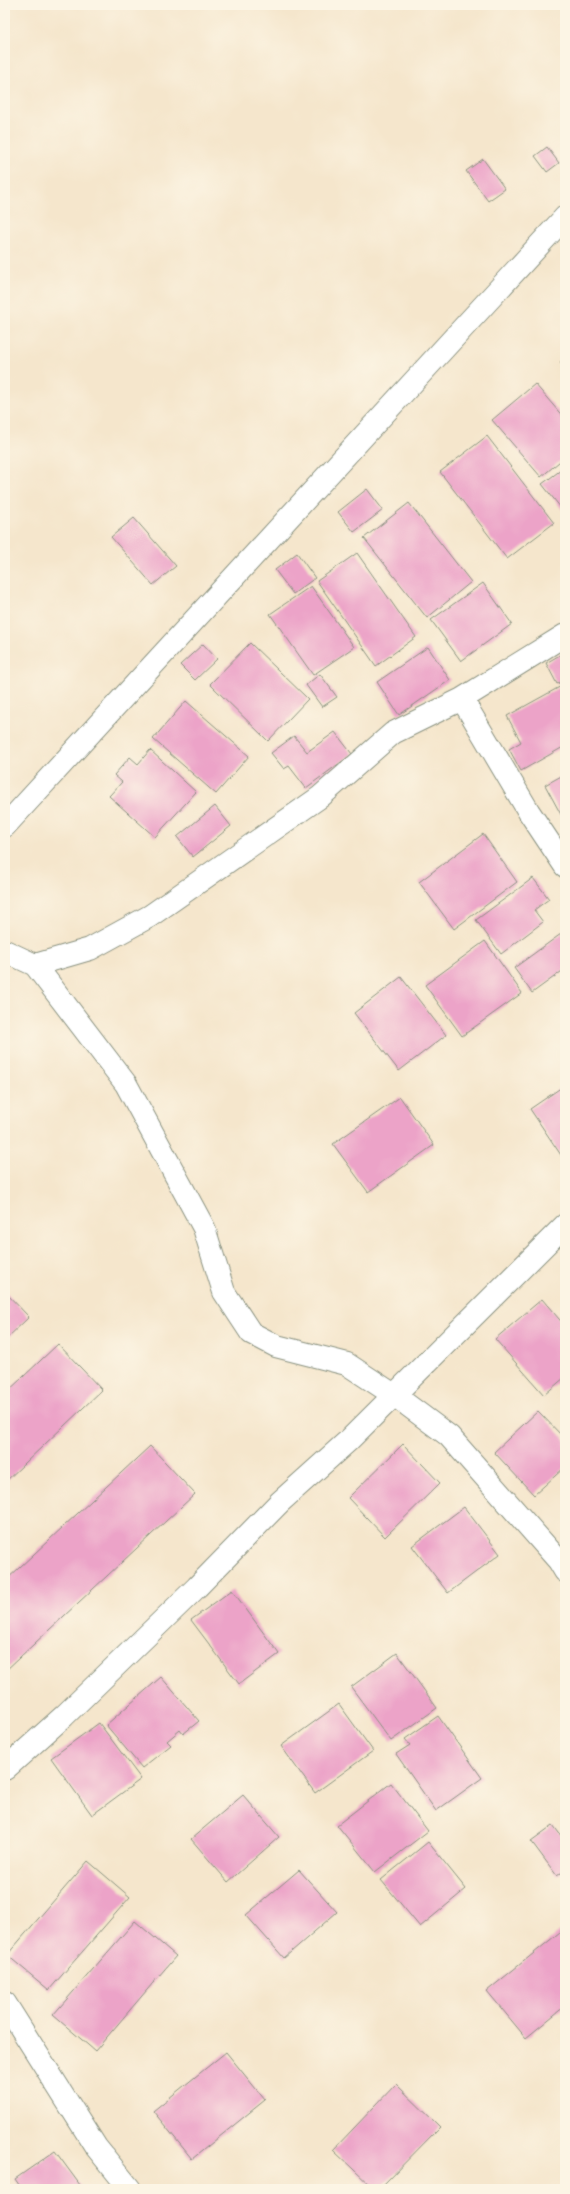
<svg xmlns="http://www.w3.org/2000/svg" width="570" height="2194" font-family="'Architects Daughter',sans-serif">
	<rect width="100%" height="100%" fill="#fcf5e5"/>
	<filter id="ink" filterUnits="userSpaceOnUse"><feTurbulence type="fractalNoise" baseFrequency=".025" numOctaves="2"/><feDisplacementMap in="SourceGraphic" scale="8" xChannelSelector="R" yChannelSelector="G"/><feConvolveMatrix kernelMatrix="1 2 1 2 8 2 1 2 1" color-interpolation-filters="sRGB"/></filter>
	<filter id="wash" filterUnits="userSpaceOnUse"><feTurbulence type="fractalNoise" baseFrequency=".012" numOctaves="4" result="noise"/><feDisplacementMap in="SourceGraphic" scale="16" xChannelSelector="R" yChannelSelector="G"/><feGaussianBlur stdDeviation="0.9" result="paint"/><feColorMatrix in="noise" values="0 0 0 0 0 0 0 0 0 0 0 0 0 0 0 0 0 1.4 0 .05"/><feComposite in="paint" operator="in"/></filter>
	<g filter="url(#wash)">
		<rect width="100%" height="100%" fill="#f5e6cc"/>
		<g id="blocks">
			<path fill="#eca3c8" d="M547,147L559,163L547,172L535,156Z
				M483,159L505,189L488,201L466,171Z
				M565,358V368L560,362Z
				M535,384L565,419V457L541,477L492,420Z
				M487,436L554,523L507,559L440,472Z
				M565,467V513L542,484Z
				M367,489L383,510L354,532L338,512Z
				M409,503L471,582L427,618L364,538Z
				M134,518L176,566L153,585L111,537Z
				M297,553L315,578L293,594L275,570Z
				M357,553L416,637L376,666L317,581Z
				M483,583L512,624L461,661L431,620Z
				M311,586L354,647L313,675L270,614Z
				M250,643L308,699L268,741L210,684Z
				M203,644L217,659L195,680L180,665Z
				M428,647L450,680L399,715L377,682Z
				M565,652V680L557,684L546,663Z
				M320,674L337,697L322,707L306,685Z
				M565,684V746L521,771L509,749L521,742L507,716Z
				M186,701L249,756L216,794L153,739Z
				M335,732L352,754L306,788L289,766L284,769L271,753L294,736L307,752Z
				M150,750L196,792L155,837L109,796L122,782L114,775L130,757L138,764Z
				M565,774V822L545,785Z
				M215,806L231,826L193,857L177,837Z
				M483,834L517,882L454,929L419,882Z
				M533,878L549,899L534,910L543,922L501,954L476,920Z
				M565,931V969L532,993L514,968Z
				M485,941L522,993L462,1036L425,985Z
				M401,977L446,1035L399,1071L354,1013Z
				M565,1085V1161L530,1109Z
				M400,1097L434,1145L368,1192L333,1144Z
				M5,1292L29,1317L5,1340Z
				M542,1299L565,1326V1377L544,1395L495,1339Z
				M58,1344L102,1390L5,1482V1394Z
				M538,1411L565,1439V1467L534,1495L494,1452Z
				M403,1444L440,1483L385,1537L348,1498Z
				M150,1446L195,1494L5,1671V1581Z
				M464,1507L500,1554L448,1593L412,1546Z
				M232,1590L279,1654L239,1684L191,1620Z
				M397,1653L437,1708L391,1741L351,1687Z
				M161,1677L199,1721L183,1734L180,1730L167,1741L171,1745L142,1768L106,1725Z
				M339,1704L373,1751L315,1793L281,1746Z
				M438,1716L482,1778L436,1811L396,1754L410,1745L405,1739Z
				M99,1723L141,1779L92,1815L51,1758Z
				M391,1783L428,1831L375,1872L337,1825Z
				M243,1795L279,1837L228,1882L191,1839Z
				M553,1825L565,1841V1870L557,1876L531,1841Z
				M428,1842L466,1889L420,1927L381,1880Z
				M88,1861L130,1897L49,1990L7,1955Z
				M299,1870L337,1912L284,1958L246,1915Z
				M135,1921L176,1956L95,2051L53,2015Z
				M565,1928V2006L526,2038L487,1991Z
				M226,2052L265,2100L192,2159L153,2111Z
				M396,2084L440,2127L379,2189H374L333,2150Z
				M55,2151L83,2189H22L15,2179Z"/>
		</g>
	</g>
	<g filter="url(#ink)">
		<use href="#blocks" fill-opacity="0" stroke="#8a9280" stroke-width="1"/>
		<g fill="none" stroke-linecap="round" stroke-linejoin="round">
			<g stroke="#8a9280" stroke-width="24">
				<path id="minor" d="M462,699L529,812L565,866
					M5,826L565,217
					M5,951L35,965L126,1084L204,1228L224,1292L251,1333L276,1346L347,1364L394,1395L449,1436L559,1561L565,1571
					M35,965L90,949L150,916L320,797L393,733L462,699L565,635
					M5,1769L64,1716L197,1587L280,1502L349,1440L565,1225
					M5,2003L96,2147L130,2189"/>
			</g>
			<use href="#minor" stroke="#fff" stroke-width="22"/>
		</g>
	</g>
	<rect width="570" height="2194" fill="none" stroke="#fcf5e5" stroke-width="20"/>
</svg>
